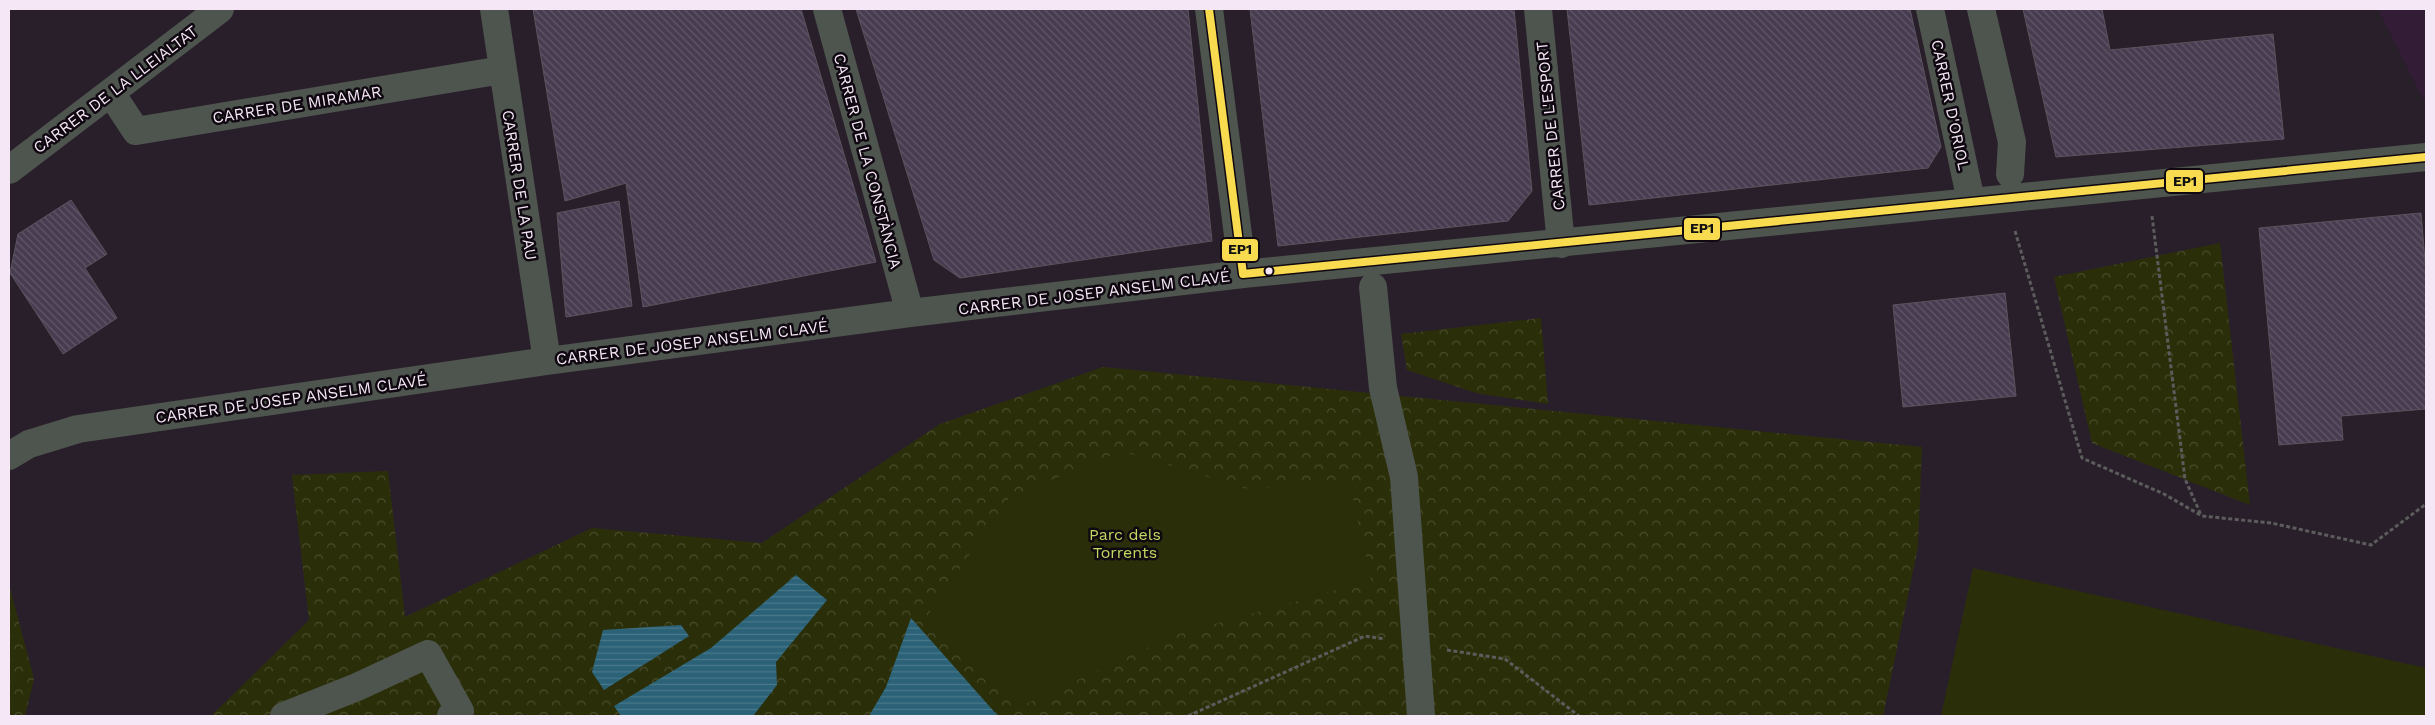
<svg xmlns="http://www.w3.org/2000/svg" width="2435" height="725" font-family="'Work Sans',sans-serif">
	<defs>
		<pattern id="park-crowns" width="20" height="18" patternUnits="userSpaceOnUse" patternTransform="scale(1.25)"><rect width="20" height="18" fill="#2a2f09"/><path d="M2 6a3 3 0 1 1 6 0M12 15a3 3 0 1 1 6 0" fill="none" stroke="#4a4d2d"/></pattern>
		<pattern id="water-rules" width="6" height="5" patternUnits="userSpaceOnUse" patternTransform="scale(1.25)"><rect width="6" height="5" fill="#2b6277"/><path d="M0 2.5h6" fill="none" stroke="#4a788b"/></pattern>
		<pattern id="building-back-hatch" width="6" height="6" patternUnits="userSpaceOnUse" patternTransform="scale(1.25)"><rect width="6" height="6" fill="#473c50"/><path d="M-1 5l2 2M0 0l6 6M5-1l2 2" fill="none" stroke="#62586a"/></pattern>
	</defs>
	<rect width="100%" height="100%" fill="#291f2a"/>
	<path fill="#331d36" d="M2378,9H2426V105Z"/>
	<path fill="url(#park-crowns)" d="M2220,243L2250,505L2092,443L2054,277Z
		M1541,318L1548,404L1476,393L1407,370L1401,334Z
		M1103,367L1922,447L1918,547L1883,716H211L309,620L292,475L388,471L405,617L592,528L762,543L940,424Z
		M9,584L34,679L25,716H9Z"/>
	<path fill="#2a2f09" d="M1121,451L1248,489L1349,481L1371,580L1172,636L1017,708L923,622L1009,498Z
		M1973,568L2426,668V716H1941Z"/>
	<path fill="url(#water-rules)" d="M796,575L827,600L776,662L777,685L753,716H621L614,706L711,648Z
		M911,618L998,716H869L886,687Z
		M681,625L689,636L604,690L592,672L603,630Z"/>
	<path fill="url(#building-back-hatch)" stroke="#5a545e" d="M533,9H801L876,262L643,307L626,183L565,201Z
		M856,9H1188L1212,241L960,278L934,260Z
		M1250,9H1514L1532,191L1508,221L1278,246Z
		M1567,9H1910L1941,147L1928,168L1589,205Z
		M2023,9H2102L2110,50L2273,34L2284,139L2056,157Z
		M71,200L107,254L85,268L117,318L63,354L10,273L18,234Z
		M619,201L632,306L566,317L557,213Z
		M2421,213L2426,272V409L2341,416L2343,440L2279,445L2259,228Z
		M2005,293L2016,396L1903,407L1893,305Z"/>
	<g fill="none" stroke-linecap="round" stroke-linejoin="round">
		<path stroke="#5b5c5b" stroke-width="3" stroke-dasharray="4 2.5" stroke-linecap="butt" d="M2152,216L2185,479L2201,515
			M2015,231L2082,458L2164,494L2202,516L2271,523L2371,545L2426,504
			M1447,650L1505,659L1579,716
			M1188,716L1365,636L1385,639"/>
		<path stroke="#4e554e" stroke-width="28" d="M494,9L547,361
			M827,9L910,313
			M1209,9L1243,274
			M1538,9L1561,244
			M1930,9L1971,201
			M1981,9L2012,142L2010,174
			M111,93L136,131L502,70
			M9,170L220,9
			M1373,287L1383,388L1404,477L1421,716
			M9,456L29,444L78,429L547,361L910,313L1243,274L2426,157
			M284,716L357,687L428,654L460,711L451,716"/>
		<g stroke="#100811" stroke-width="11">
			<path id="bus-1" d="M1209,9L1243,274L2426,157"/>
		</g>
		<use href="#bus-1" stroke="#f9db4f" stroke-width="8"/>
	</g>
	<circle fill="#f5e7f6" stroke="#100811" stroke-width="2" cx="1269" cy="271" r="4.5"/>
	<g text-anchor="middle" stroke-width="5" stroke-linejoin="round" paint-order="stroke">
		<g font-size="16" fill="#f5e7f6" stroke="#100811">
			<text transform="translate(115 89) rotate(-37)" y="6">CARRER DE LA LLEIALTAT</text>
			<text transform="translate(297 104) rotate(-9)" y="6">CARRER DE MIRAMAR</text>
			<text transform="translate(1951 105) rotate(78)" y="6">CARRER D'ORIOL</text>
			<text transform="translate(1550 126) rotate(-96)" y="6">CARRER DE L'ESPORT</text>
			<text transform="translate(868 161) rotate(75)" y="6">CARRER DE LA CONSTÀNCIA</text>
			<text transform="translate(520 185) rotate(81)" y="6">CARRER DE LA PAU</text>
			<text transform="translate(1094 292) rotate(-7)" y="6">CARRER DE JOSEP ANSELM CLAVÉ</text>
			<text transform="translate(692 342) rotate(-7)" y="6">CARRER DE JOSEP ANSELM CLAVÉ</text>
			<text transform="translate(291 398) rotate(-8)" y="6">CARRER DE JOSEP ANSELM CLAVÉ</text>
		</g>
		<g font-size="16" fill="#c0d960" stroke="#100811">
			<text x="1125" y="540">Parc dels<tspan x="1125" dy="18">Torrents</tspan></text>
		</g>
	</g>
	<g stroke="#100811" stroke-width="2">
		<rect x="2165" y="169" width="39" height="24" rx="5" fill="#f9db4f"/>
		<rect x="1683" y="217" width="38" height="24" rx="5" fill="#f9db4f"/>
		<rect x="1221" y="238" width="38" height="24" rx="5" fill="#f9db4f"/>
	</g>
	<g font-size="14" text-anchor="middle" font-weight="bold" fill="#111">
		<text x="2185" y="186">EP1</text>
		<text x="1702" y="233">EP1</text>
		<text x="1240" y="254">EP1</text>
	</g>
	<rect width="2435" height="725" fill="none" stroke="#f5e7f6" stroke-width="20"/>
</svg>
